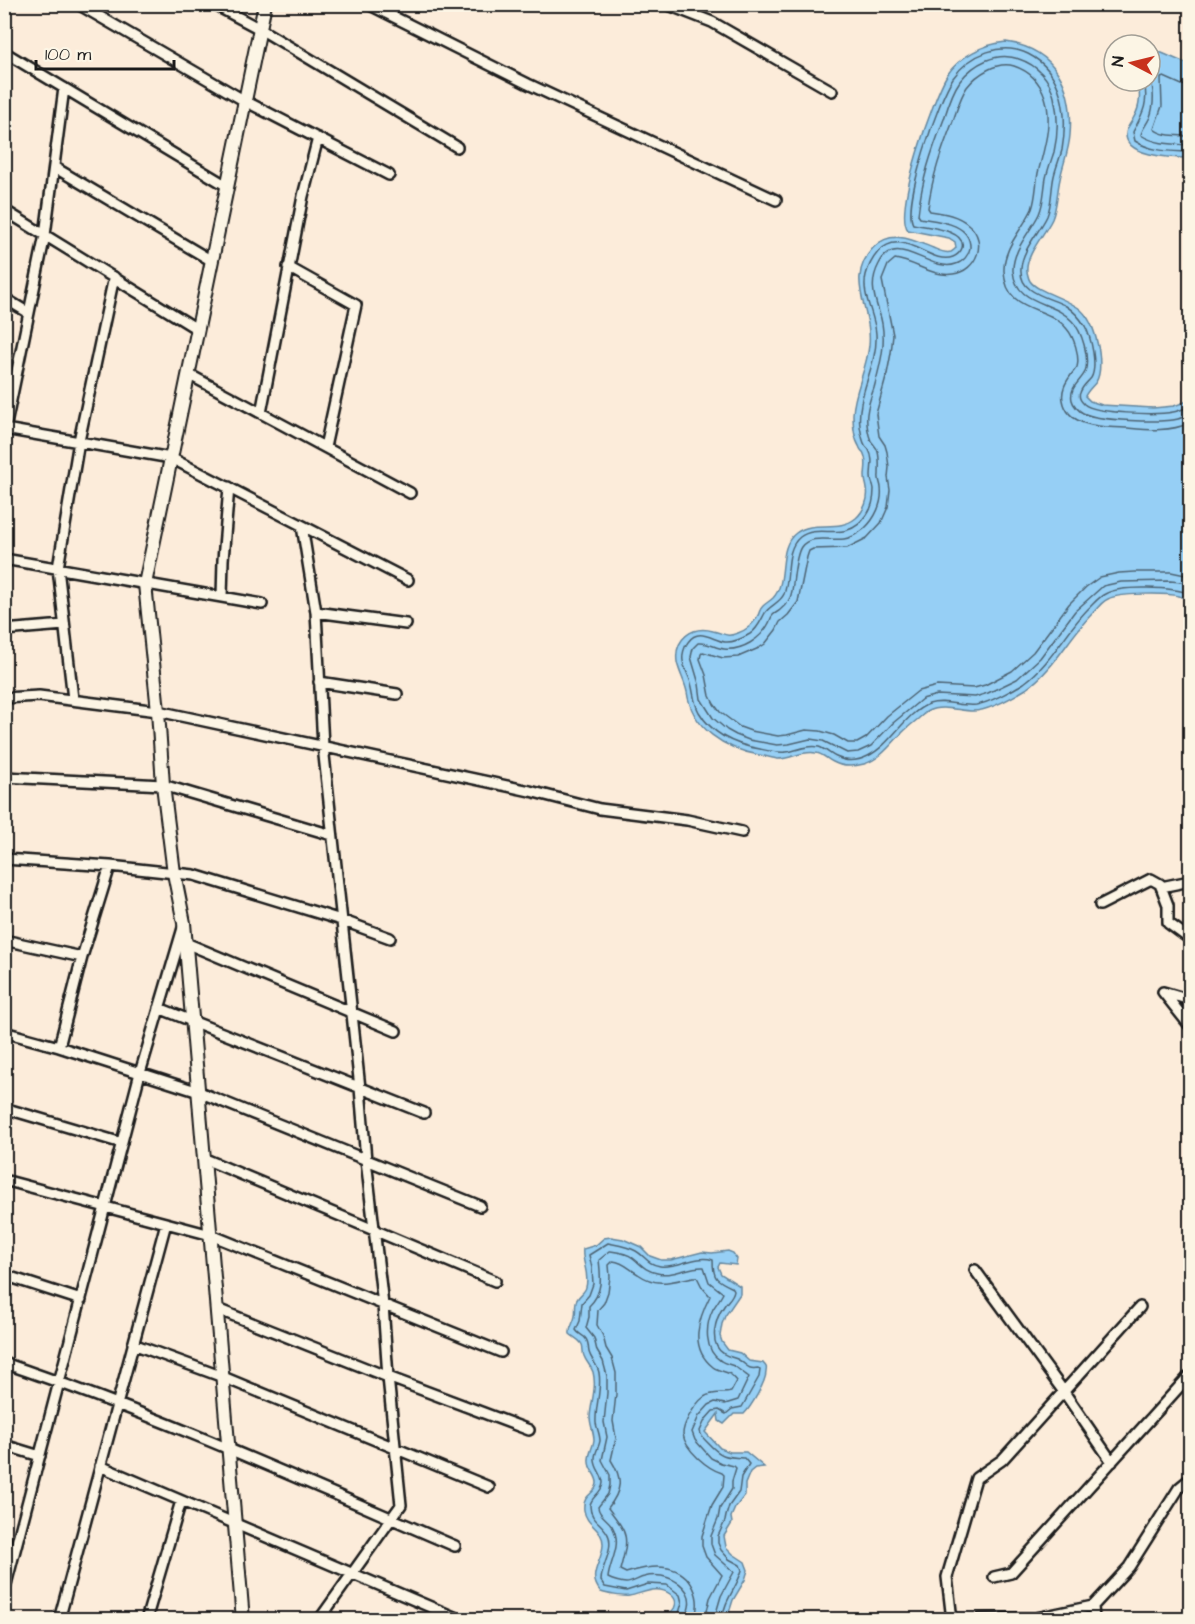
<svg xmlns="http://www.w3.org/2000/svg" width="1195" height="1624" font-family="'Architects Daughter',sans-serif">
	<rect width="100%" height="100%" fill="#fcecda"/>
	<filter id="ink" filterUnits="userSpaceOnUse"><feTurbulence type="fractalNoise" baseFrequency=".0167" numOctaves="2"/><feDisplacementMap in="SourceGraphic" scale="12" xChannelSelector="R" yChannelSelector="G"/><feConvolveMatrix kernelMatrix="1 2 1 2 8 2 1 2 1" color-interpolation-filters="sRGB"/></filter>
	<g filter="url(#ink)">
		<path fill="#96cff5" stroke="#65879e" stroke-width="1.5" d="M1006,42C1056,49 1074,88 1070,135C1069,150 1063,164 1060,179C1057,192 1057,207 1052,219C1045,234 1025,255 1027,272C1028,275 1028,278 1030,281C1037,292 1068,298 1081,310C1092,320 1096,336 1099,351C1100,359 1101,374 1096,382C1092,387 1088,390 1085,396L1090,401L1102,405L1153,408L1174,406L1190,400V600C1187,599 1183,597 1179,596C1167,593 1118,593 1108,599C1103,601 1098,607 1094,612C1069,636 1055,669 1026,689C1013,697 988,711 973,711C959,711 941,704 928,711C926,712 919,718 918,719C913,723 908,727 903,732C891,744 881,759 864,764C853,767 842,767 833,762C827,759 823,754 816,753C803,750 791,759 778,759C772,758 765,756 759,755C725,749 692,729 687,692C685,682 679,672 677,662C674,639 692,625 713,631C724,633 726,638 738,633C746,630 753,625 757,617C761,611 758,611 763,606C766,603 770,601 773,598C789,581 776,548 796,533C814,519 838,533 856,518C864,511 869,499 867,489C866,481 865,484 865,476C865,470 867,464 865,457C862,447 863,456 859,446C854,438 853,424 853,414C854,391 867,369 869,345C873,310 843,279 874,247C892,229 913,240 933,248C938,250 945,254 951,252C953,251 955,249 956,248L955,242L949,238L908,230C893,211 934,96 947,75C960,56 984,44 1006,42Z
			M1150,52L1162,53L1190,65V158C1175,158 1118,157 1127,129C1129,125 1132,121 1134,117C1141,105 1140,94 1138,81H1150Z
			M611,1237L623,1239L641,1247L650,1256L661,1260H671L702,1252L712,1253L728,1251L733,1253L737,1259L736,1265L720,1263L718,1267L721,1274L740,1286V1294L725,1316L722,1324L720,1336L722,1342L728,1350L740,1353L749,1361L763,1363C766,1367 767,1366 766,1372C766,1382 751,1407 744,1414H734L724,1424L719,1421L718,1414L705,1432L720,1448L730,1452H746L764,1467L755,1468L750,1472L745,1484V1495L735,1508L731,1517L732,1523L724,1536L726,1547L733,1554L745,1562L748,1570L745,1580L733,1600L727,1619H663C666,1614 674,1612 675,1606C677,1601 674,1597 670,1594C657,1584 642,1594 629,1596C624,1597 606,1594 601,1592C586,1575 602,1563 603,1545C604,1529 586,1526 584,1510C582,1493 597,1494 597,1483C597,1475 589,1470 589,1462C588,1454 593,1448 594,1440C594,1432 590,1425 590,1417C591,1402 597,1387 593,1372C591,1366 586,1362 584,1356C582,1352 584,1346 581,1343C578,1339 573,1337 570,1334C569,1327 574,1323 575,1316C576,1312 575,1306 576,1302C578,1295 585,1293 586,1287C590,1273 581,1261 583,1249L596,1245L604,1238Z"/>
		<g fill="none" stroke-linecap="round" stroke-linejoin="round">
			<path stroke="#4d6473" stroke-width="1.5" d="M1150,76C1154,90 1155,103 1150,117C1147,124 1142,129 1141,135C1156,145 1174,144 1190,145
				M1144,81C1149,103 1143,113 1133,132L1135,141C1152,152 1171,151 1190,152
				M1190,86L1182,85L1164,77L1161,78L1162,106L1154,129C1163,137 1178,135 1190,136
				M1190,406C1185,408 1179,411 1173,412C1158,415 1095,414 1084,404C1081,401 1078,397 1080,393C1082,386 1087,383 1091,378C1098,366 1091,337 1085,326C1080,318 1074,311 1066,306C1050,297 1019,294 1021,269C1022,249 1039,233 1047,216C1052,204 1051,189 1054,176C1056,167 1060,158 1062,150C1068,115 1064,72 1028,54C1001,41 970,54 953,78C939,98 902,205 913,224C924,227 967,229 962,248C961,252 956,256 953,257C930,266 903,225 878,252C873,258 868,267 866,275C861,295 875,314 876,334C878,365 856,395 860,426C861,432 862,440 865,445C866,447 868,448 869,450C874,459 871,467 871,476C871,485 873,481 874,489C874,498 872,508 867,515C846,545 820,522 800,537C784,550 791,576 784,594C780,603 770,605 765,613C761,620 758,629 750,634C743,638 733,643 725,642C712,640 699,627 688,642C684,647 682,655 683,661C684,668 688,674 690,680C694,691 693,701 699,712C712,734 735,745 760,749C769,751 777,753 786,752C797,751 807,744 819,747C825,749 830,754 836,757C846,762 858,761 868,756C891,745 905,713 929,704C945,699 960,707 976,705C989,703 1013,690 1024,683C1052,663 1066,630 1090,607C1094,603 1099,597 1105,594C1120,585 1174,587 1190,594
				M1190,414C1186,415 1182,418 1178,419C1161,423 1098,421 1083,413C1079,411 1073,405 1072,400C1069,387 1081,381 1085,372C1090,358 1082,331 1072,321C1054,300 1016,306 1013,271C1012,250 1031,231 1039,214C1044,203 1044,189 1046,178C1048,169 1051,161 1054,152C1058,135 1058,114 1054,97C1050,79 1037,65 1019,59C997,51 974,63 960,81C952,92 948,106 944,119C931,153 922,179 918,215L920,218C938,221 971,223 970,248C969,255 963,262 956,264C930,274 896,229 879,264C870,281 873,294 879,312C888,337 881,363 874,388C871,396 868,405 867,414C866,422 868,434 871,441C874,445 877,447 878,452C880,460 879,467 879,475C878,480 881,484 881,488C883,503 875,519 864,529C859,533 851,538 844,539C832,541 810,534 801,547C795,556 794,579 792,591C791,598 786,605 780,610C778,612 775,613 773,615C771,617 770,621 769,623C761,639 742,651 724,649C715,648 708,642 698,643L693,648L691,657L699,684L701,699L713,718L727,730L736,735L749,740L777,745L789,744L810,739L823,741L847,753L858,752L871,746L893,723L922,699L937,695L975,697L988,693L1017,679L1040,658L1075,611L1103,586L1121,582L1170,581L1181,582L1190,585
				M1190,423C1169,432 1150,430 1128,428C1106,427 1068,429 1063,400C1061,390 1066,382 1071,375C1072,373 1076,369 1077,367C1080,356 1074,337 1067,329C1048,304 1006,315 1004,271C1003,247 1023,229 1032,209C1036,198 1036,184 1038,173C1044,148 1053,123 1045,97C1040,82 1029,71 1014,66C997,61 977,74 967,87C960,97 957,110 953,121C942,149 932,177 928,208L930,211C944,213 958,215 969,225C988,241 977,271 953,274C932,277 916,262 895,259L888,265L882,280L893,335L891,353L887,374L876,414L879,436L885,445L887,452L889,467L888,477L890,490L888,507L881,523L867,538L847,548L813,549L809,551L807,557L798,602L788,615L780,622L776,630L765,644L759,648L738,657L723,658L703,652L701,654L700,659L706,675L710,696L714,704L720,712L740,727L751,731L778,736L787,735L806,730L820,731L834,735L848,743H857L866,738L887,716L918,691L937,686L974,688L985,685L1012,671L1033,652L1069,604L1086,587L1100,577L1119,573L1135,572H1171L1190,576
				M670,1620L679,1613L682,1603L680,1595L667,1585L648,1584L626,1591L605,1587L601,1581C601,1566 613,1552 609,1537C605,1524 590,1521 590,1506C590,1497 602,1494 603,1483C603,1474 594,1468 595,1458C595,1452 599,1447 600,1441C600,1434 597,1429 596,1423C595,1406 602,1390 599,1373C598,1365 591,1360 589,1352C588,1348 589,1343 586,1339C583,1335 579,1335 576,1330L580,1321L582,1303L589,1295L593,1284L592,1268L589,1255L608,1243C618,1245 627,1246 636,1251C645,1256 647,1264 660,1266C677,1269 695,1254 713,1260C713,1279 716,1280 733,1288L734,1290C733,1297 728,1300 724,1306C715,1319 708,1344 724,1354C728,1357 733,1357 737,1359C747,1364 746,1370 758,1368L760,1370L759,1377L742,1407L732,1409L726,1414L719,1410L713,1411L705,1420L700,1431C701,1437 704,1439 708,1443C721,1457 726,1457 744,1458L749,1464L741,1477L739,1492L729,1506L726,1516L725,1521L718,1536V1543L721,1550L729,1559L740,1565L742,1570C737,1588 724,1600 722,1620
				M683,1620C689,1612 692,1601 687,1592C678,1578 660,1573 644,1577C639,1578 632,1583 626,1583C621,1583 612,1580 608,1578C610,1560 623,1545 612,1526C607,1518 599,1516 598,1507L608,1494L610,1485V1475L602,1460L607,1437L604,1422L607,1393V1376L603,1361L597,1351L594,1338L586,1328L589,1317V1306C603,1293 601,1277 599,1260L610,1251C618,1252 627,1253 633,1258C642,1265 644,1270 657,1273C673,1277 688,1266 704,1267L709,1282L723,1293C720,1299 716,1304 713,1309C705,1325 704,1351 721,1361C725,1364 730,1364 734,1366C737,1368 746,1375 749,1377L738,1400L725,1404L715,1402L709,1405L699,1416L692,1432L695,1440L711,1458L721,1463L734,1466L736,1468L732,1481V1489L720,1508L718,1519L711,1536V1544L715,1555L734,1572L721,1596L714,1620
				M694,1620C703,1598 692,1573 668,1568C653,1565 640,1569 626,1573L620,1570C629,1537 629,1535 608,1508C622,1490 623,1479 611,1460L616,1438L613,1421L616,1394V1373L612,1358L606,1348L603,1336L597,1325L598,1310L604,1303L608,1292L610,1277L609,1265L613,1261C624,1262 629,1269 638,1274C658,1288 672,1281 693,1277H697L702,1287L710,1296C699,1318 688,1347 713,1367C718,1371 725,1371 730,1374C733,1376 735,1379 737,1381L731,1392C722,1394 712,1392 704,1397C697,1402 693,1409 689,1416C686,1422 683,1427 683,1434C685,1450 708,1469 722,1473L724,1475L723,1487L712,1505L702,1536V1546L706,1557L722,1575L710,1598L705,1620"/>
			<g stroke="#1c1c1c" stroke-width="14">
				<path id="minor" d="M78,4L245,101L389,175
					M213,4L260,29L457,147
					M368,4L528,84L776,200
					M666,4L712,22L832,91
					M4,52L227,186
					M54,167L212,261
					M4,210L197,329
					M288,267L356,305L325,447
					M4,298L29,313
					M188,374L410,493
					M261,413L303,196L318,138
					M5,429L171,458L408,580
					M4,434L45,235L64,88
					M302,526L316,612L323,746L360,1088L366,1160L383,1305L388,1377L401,1505L319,1620
					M4,559L262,604
					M222,597L223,560L229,487
					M316,612L406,624
					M4,630L64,625
					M319,682L397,694
					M4,698L39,696L158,711L530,791L600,809L687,820L742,832
					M73,699L58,568L79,441L114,277
					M4,777L163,785L332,835
					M4,859L110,866L194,875L341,920L390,938
					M1161,887L1190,881
					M1100,905L1151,879L1160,884L1168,905V923L1190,939
					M4,940L82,957
					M181,941L396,1031
					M1163,992L1190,1026
					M1163,992L1190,1000
					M159,1008L424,1113
					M4,1032L59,1047L199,1092L480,1206
					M59,1047L82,957L110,866
					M4,1108L122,1143
					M205,1159L495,1281
					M4,1180L211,1235L501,1352
					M975,1270L1064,1392L1112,1462
					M4,1275L81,1300
					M217,1309L388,1377L529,1430
					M133,1344L223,1377L489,1487
					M4,1363C158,1415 306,1482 455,1546
					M4,1445L40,1456
					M100,1466L461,1620
					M994,1577L1011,1573L1190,1375
					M4,1592L140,1073L183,928
					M1093,1606L1094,1620
					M980,1619L1036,1618L1093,1606L1129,1567L1179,1488L1190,1479
					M59,1620L166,1223
					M146,1620L181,1501
					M952,1620L947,1577L976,1478L1002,1460L1140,1307"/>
			</g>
			<g stroke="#1c1c1c" stroke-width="16">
				<path id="tertiary" d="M243,1620L184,923L174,873L163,785L158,711L145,584L265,4"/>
			</g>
			<use href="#minor" stroke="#fcf5e5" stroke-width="9"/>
			<use href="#tertiary" stroke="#fcf5e5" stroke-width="12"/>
		</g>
	</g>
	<rect width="1195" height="1624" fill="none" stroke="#fcf5e5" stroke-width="24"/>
	<rect x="12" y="12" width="1171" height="1600" fill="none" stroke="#1c1c1c" stroke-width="2" filter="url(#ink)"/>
	<g transform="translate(1132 63) rotate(277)"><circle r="28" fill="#fcf5e5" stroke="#a29e95" stroke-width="1.5"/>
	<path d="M0-4.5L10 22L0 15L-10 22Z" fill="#c8321e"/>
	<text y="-9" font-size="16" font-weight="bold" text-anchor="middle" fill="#1c1c1c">N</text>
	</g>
	<path d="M36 60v9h138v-9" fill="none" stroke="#1c1c1c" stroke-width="3"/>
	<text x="45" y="60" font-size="18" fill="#1c1c1c" stroke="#fcf5e5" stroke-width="4.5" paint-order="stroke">100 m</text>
</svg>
